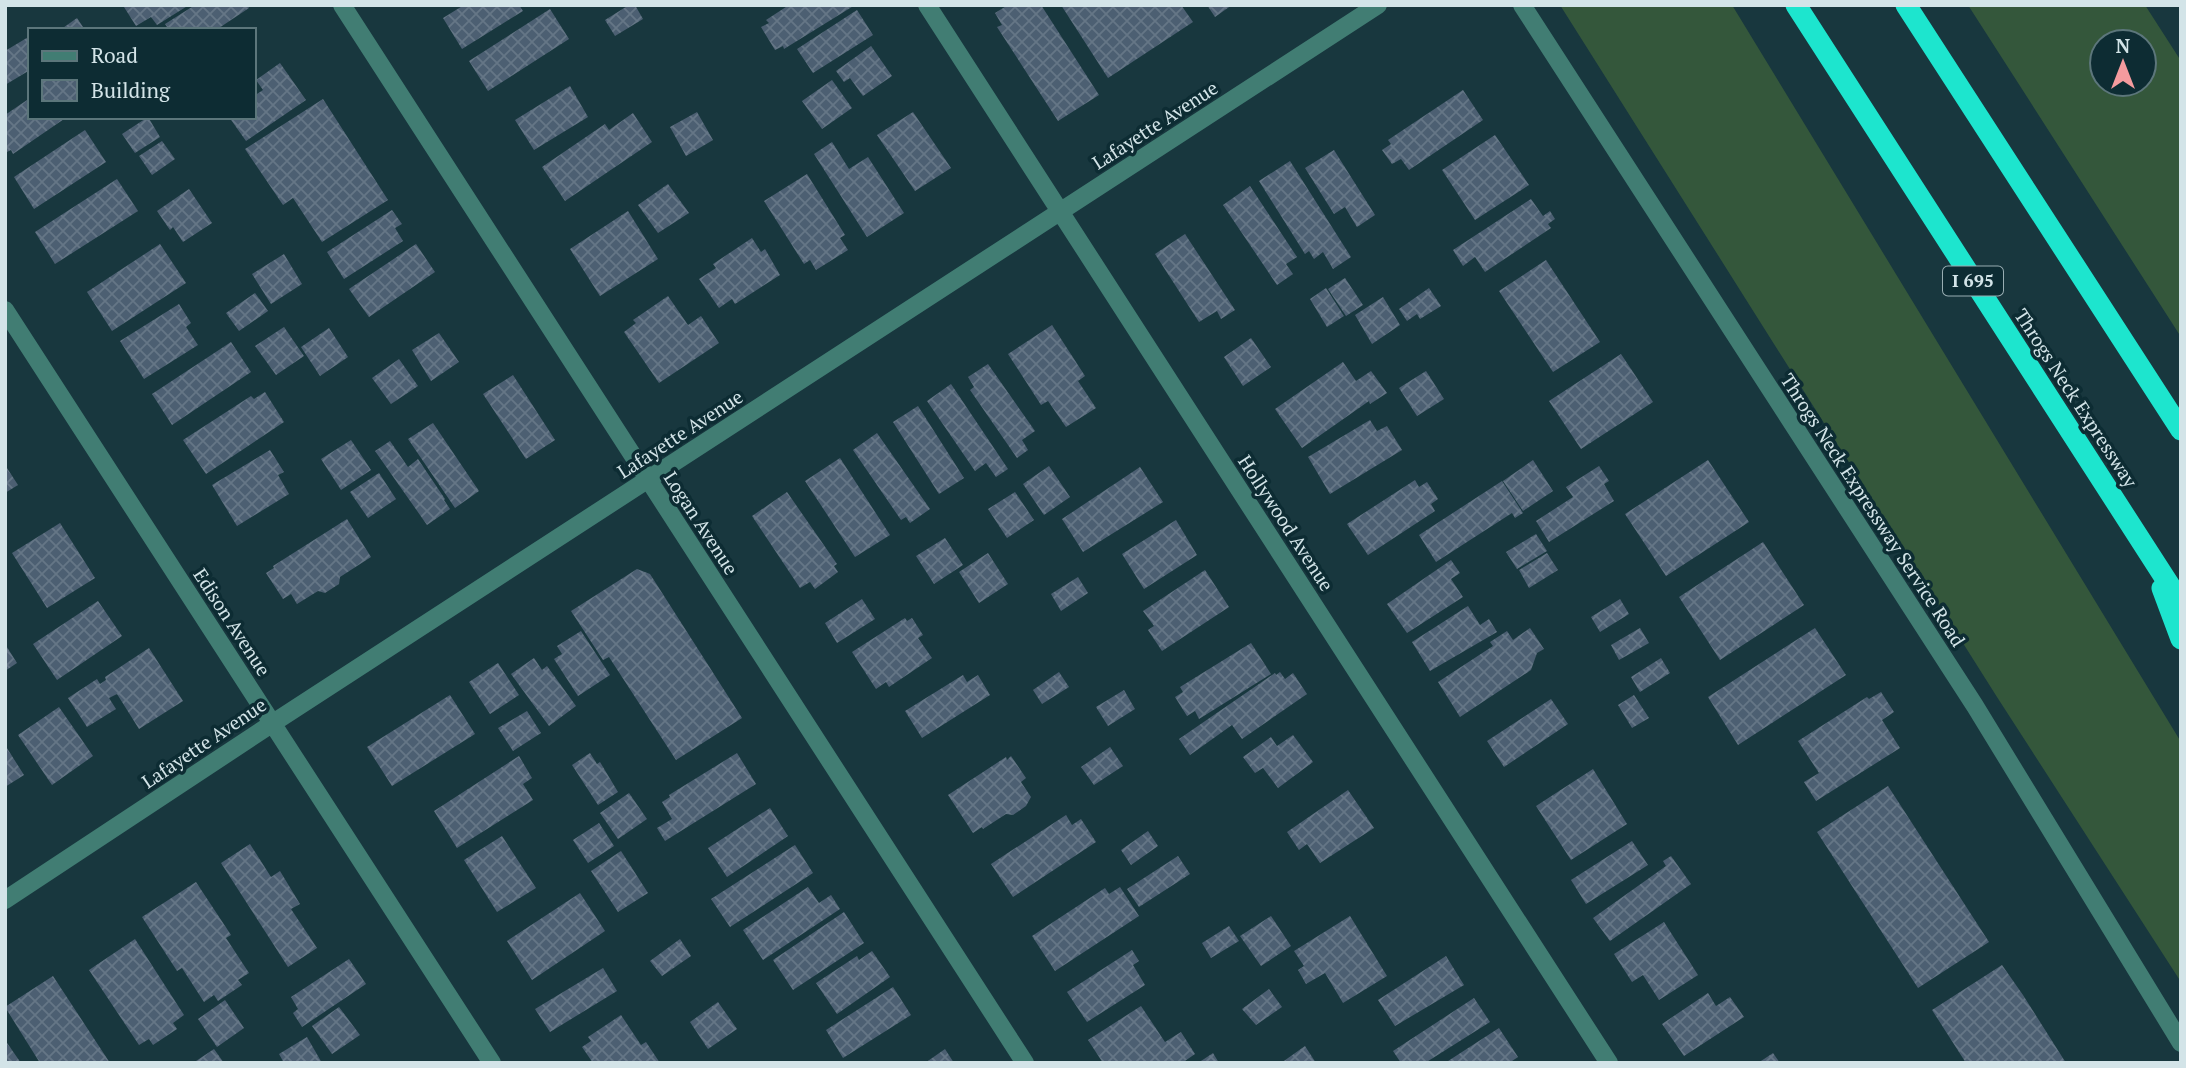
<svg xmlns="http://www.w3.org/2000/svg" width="2186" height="1068" font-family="'PT Serif',serif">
	<defs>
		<pattern id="building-cross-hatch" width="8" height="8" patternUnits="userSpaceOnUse" patternTransform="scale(1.75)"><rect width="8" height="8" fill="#4c5f72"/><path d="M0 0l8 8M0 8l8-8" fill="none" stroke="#657686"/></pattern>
	</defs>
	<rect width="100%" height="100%" fill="#18373e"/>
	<path fill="#34573b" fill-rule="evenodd" d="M1560,5H1732L2181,742V982L1997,697Z
		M1968,5H2145L2181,61V337ZM2102,42H2144V84H2102Z"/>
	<path fill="url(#building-cross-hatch)" d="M127,5H189L157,25L151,17L136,26L124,7Z
		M195,5H247L249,8L216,30H169L165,24Z
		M464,5H519L523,11L462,49L443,18Z
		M629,5H635L643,19L615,36L605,20Z
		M789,5H855L784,49L783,46L775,50L761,27L769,23L766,20Z
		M1008,5L1013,7L1041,5L1099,95L1058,121L997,27L1002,25L995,13Z
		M1061,5H1181L1193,22L1108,78Z
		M1207,5H1232L1215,17Z
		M550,9L569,39L488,91L469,61Z
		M857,10L873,35L813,73L797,49Z
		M77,18L85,30H60Z
		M30,36V70L5,85V51Z
		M871,46L892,76L863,96L850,78L844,82L836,71Z
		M280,63L306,100L246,141L229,117H254V96L263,90L256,80Z
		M832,80L852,108L822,129L802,101Z
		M570,86L588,117L534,150L515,120Z
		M1463,90L1483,120L1409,170L1401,159L1392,164L1382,150L1391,144L1388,140Z
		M30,98V117H67L13,154L11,150L5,153V115Z
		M323,99L388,200L322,242L293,198L283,205L245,149Z
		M697,112L713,140L686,156L670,127Z
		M913,112L951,168L915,191L877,135Z
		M633,113L652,142L565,201L542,167L605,124L609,130Z
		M148,117L160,137L135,153L122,134Z
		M85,130L106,162L34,209L14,177Z
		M1495,135L1529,185L1475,220L1442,170Z
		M162,141L175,159L152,175L139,156Z
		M832,142L849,169L868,157L904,213L867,237L814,154Z
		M1334,150L1375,215L1357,227L1345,207L1334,214L1305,168Z
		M1290,161L1351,257L1333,269L1323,252L1314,259L1309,251L1305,254L1259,181Z
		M807,174L845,235L840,238L848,250L816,270L810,260L804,264L764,201Z
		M117,179L138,211L55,264L35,232Z
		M668,184L689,213L658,233L638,205Z
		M1250,186L1297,257L1286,264L1293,274L1277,285L1223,205Z
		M189,189L212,223L183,242L173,227L170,230L157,211Z
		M1531,199L1543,216L1550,211L1555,219L1548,224L1551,228L1485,272L1475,257L1463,266L1453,250Z
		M392,210L402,224L395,228L403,241L344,279L327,252Z
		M628,211L658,259L600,296L570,249Z
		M1185,234L1235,310L1221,319L1217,311L1199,322L1155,254Z
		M752,238L761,252L765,249L780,275L735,304L732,299L719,308L699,279L716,268L713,264Z
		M160,244L186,283L112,331L87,292Z
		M416,244L435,272L369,317L349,289Z
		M284,254L302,284L271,304L252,274Z
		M1546,260L1600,342L1553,372L1499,291Z
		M1345,278L1363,305L1346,316L1328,289Z
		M1326,288L1344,316L1327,327L1310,299Z
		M1429,288L1441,306L1420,319L1417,314L1407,321L1399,309Z
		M255,293L268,311L239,331L226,313Z
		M668,296L688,325L701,316L719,343L659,383L624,332L636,323L633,320Z
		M1383,297L1400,325L1372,344L1355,315Z
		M179,304L191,323L186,327L198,345L144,379L120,341Z
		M1052,325L1085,376L1078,381L1096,408L1066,427L1048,401L1041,405L1008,354Z
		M284,327L304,356L276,375L255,346Z
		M329,328L348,357L320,376L301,347Z
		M439,333L459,362L431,381L412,350Z
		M1251,338L1271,367L1243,386L1224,357Z
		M231,342L251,372L172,425L152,394Z
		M1621,354L1653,402L1581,449L1549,401Z
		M399,359L418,386L391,404L372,378Z
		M1343,362L1356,381L1371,371L1387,393L1370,404L1369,401L1302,448L1275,409Z
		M988,364L1035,431L1022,440L1028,450L1017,458L970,390L974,387L968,377Z
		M1426,371L1444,399L1417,416L1399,388Z
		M513,375L555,440L526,459L483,394Z
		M951,384L1008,469L996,477L986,463L975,471L927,401Z
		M265,392L284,422L206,474L183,440L251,396L254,399Z
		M918,406L964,478L939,494L893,422Z
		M1370,420L1377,431L1387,426L1402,450L1330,494L1308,457Z
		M433,423L479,491L455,508L408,439Z
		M877,433L930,509L910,523L906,517L901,520L853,450Z
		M351,440L371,470L341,490L321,459Z
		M390,441L408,467L418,459L445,499L444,500L450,509L427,525L375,451Z
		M270,450L284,472L278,475L289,494L237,526L212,485Z
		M840,458L890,535L855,557L805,481Z
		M1533,460L1553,491L1523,511L1503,481Z
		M1708,460L1749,522L1666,576L1625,514Z
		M5,465L18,485L5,493Z
		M1049,466L1070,497L1044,515L1023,484Z
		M1599,466L1609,481L1604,484L1614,501L1549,542L1536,521L1573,497L1566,487Z
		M1140,467L1163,502L1083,552L1062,519Z
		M379,473L396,499L368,518L350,492Z
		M1415,480L1419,487L1427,482L1438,499L1431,504L1435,511L1368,555L1347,524Z
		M1502,481L1523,513L1515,518L1512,513L1436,562L1419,535Z
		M787,492L837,564L834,566L838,572L815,589L810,582L800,588L752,516Z
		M1015,492L1034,520L1007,538L988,509Z
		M347,519L371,557L340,577L339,584L325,593L318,591L297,604L291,594L283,599L266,573L274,568L273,566Z
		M1176,520L1197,555L1144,589L1122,554Z
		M60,523L95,578L47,608L12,553Z
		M1536,534L1547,551L1517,569L1506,552Z
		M945,538L963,565L934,584L916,556Z
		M1763,542L1804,605L1720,660L1679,597Z
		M988,553L1008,584L979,603L959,572Z
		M1547,553L1558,570L1529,588L1519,570Z
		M1451,560L1460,573L1451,579L1463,597L1407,633L1387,604Z
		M637,569L650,574L742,718L676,760L609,657L603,660L571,611Z
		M1205,570L1229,607L1162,651L1148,630L1154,626L1143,611Z
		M1078,577L1088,593L1061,611L1051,594Z
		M862,599L875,619L837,643L825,623Z
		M1620,599L1629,614L1600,632L1591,617Z
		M98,601L122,636L57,680L33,644Z
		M1468,606L1480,625L1489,619L1497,632L1430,671L1412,642Z
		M905,618L907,621L912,618L923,635L918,638L932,658L889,687L886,682L876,689L852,652Z
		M1530,628L1544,649L1537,653L1531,670L1460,717L1438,682L1493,646L1490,642L1507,631L1513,640Z
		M1640,628L1649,643L1619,660L1611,645Z
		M1815,628L1846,675L1738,745L1708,697Z
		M581,631L610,675L578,696L554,659L562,654L557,646Z
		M1251,643L1271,674L1199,719L1195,711L1187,716L1175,697L1183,692L1180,687Z
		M5,644L17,663L5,671Z
		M149,648L183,701L139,729L117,694L109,698L116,709L87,727L68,698L97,679L100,684L106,680L105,677Z
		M534,658L542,670L547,666L576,706L549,726L511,674Z
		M1661,658L1670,673L1640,692L1631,677Z
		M498,663L519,695L490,714L469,682Z
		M1059,672L1069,687L1042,704L1033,690Z
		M1280,672L1285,679L1293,673L1307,694L1242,739L1232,725L1190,755L1179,739L1275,673L1276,675Z
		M963,675L967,682L978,675L990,695L922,738L905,711Z
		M1124,690L1135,709L1108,726L1096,707Z
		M1881,692L1894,712L1882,720L1900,748L1816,801L1804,782L1819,773L1798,741L1867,697L1869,699Z
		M450,695L475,734L392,786L367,747Z
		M1634,695L1649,718L1632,728L1618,705Z
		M1551,699L1568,724L1504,767L1487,741Z
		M59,707L93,756L52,785L18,735Z
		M527,711L541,733L513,751L498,728Z
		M1293,735L1313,762L1278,788L1263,768L1255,773L1243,757L1271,737L1277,746Z
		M5,745L24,775L5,787Z
		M1110,747L1123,766L1094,785L1081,767Z
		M590,753L597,764L600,762L618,792L598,805L572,765Z
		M737,753L756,784L665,841L657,828L672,819L662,802L670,797L669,795Z
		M519,756L532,778L523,784L533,800L457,848L434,811Z
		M1011,756L1026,778L1021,782L1031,797L1026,806L1013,815L1006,814L983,829L982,827L973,833L948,795L1006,757L1007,760Z
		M1593,769L1627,824L1571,860L1536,806Z
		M1888,786L1989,942L1918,988L1817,832Z
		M1348,790L1374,828L1320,863L1307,844L1299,850L1287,832Z
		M629,793L647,819L618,839L600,813Z
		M770,808L788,836L727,877L708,848Z
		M1066,815L1072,825L1081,819L1096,842L1013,897L991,864Z
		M599,823L614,846L588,863L573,840Z
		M1148,831L1158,846L1131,865L1121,850Z
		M502,836L536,888L497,912L464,860Z
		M1632,841L1648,865L1586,904L1571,880Z
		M250,844L271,877L280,871L300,904L291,909L317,948L288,967L221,863Z
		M795,845L813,873L730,927L711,899Z
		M621,851L648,893L618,912L591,871Z
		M1178,856L1190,874L1139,907L1127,889Z
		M1671,856L1691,884L1610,941L1593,918L1666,866L1663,861Z
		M196,882L231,935L226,938L249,973L238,980L242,985L218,1001L214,995L204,1002L182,968L177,971L142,917Z
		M808,887L819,903L831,895L840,909L763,960L743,930Z
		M1120,887L1139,916L1055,971L1032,936L1105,888L1109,894Z
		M580,893L605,931L532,980L507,941Z
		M844,912L864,943L793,990L773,960Z
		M1271,916L1291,946L1261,966L1240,936Z
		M1350,916L1387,976L1343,1003L1325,973L1306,984L1298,970L1304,966L1294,951Z
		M1664,922L1698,975L1659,1000L1643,975L1632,982L1614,954Z
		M1229,926L1239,941L1211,958L1202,943Z
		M135,939L184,1015L173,1023L177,1029L153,1045L149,1039L139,1045L89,970Z
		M680,939L691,956L662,976L650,961Z
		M1132,950L1139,961L1133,965L1145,985L1087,1022L1067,992Z
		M872,951L890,977L837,1014L816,983L857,956L859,960Z
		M1446,956L1464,985L1395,1026L1378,1000Z
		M349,959L366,984L302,1027L293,1013L298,1009L291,997Z
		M2002,965L2023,995L2066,1063H1966L1932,1010Z
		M603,968L617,991L550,1032L535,1009Z
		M53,976L110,1063H40L5,1007Z
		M893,987L911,1015L843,1058L826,1030Z
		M1269,989L1282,1007L1256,1025L1242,1009Z
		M1708,993L1716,1006L1730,997L1744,1017L1684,1056L1662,1024Z
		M1474,998L1490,1022L1425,1063H1401L1393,1051Z
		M225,1000L244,1028L217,1047L198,1019Z
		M718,1002L737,1029L708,1049L690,1022Z
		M1141,1006L1165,1042L1181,1032L1195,1054L1182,1063H1103L1088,1040Z
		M339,1007L360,1035L332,1054L312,1026Z
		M621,1015L641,1045L646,1042L660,1063H593L582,1047L591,1041L588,1037Z
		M1499,1028L1518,1057L1509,1063H1445Z
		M307,1037L322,1063H284L279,1054Z
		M5,1040L21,1063H5Z
		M1305,1046L1316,1063H1281Z
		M214,1049L224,1063H193Z
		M945,1049L954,1063H925Z
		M1213,1053L1219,1063H1198Z
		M1773,1053L1780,1063H1758Z"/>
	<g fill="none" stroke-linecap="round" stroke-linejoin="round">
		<path stroke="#417d73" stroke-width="18" d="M342,5L1025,1063
			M927,5L1609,1063
			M1522,5L1975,706L2181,1043
			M5,310L492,1063
			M5,900L273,723L1378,5"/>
		<path stroke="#1de5ce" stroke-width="21" d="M1796,5L2181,603
			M1906,5L2181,430
			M2162,588L2181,639"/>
	</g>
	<g text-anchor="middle" stroke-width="7" stroke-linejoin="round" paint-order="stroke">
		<rect fill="#0d2c33" stroke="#98adb2" stroke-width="2" x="1943" y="266.5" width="60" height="29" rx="5"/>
		<g font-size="18" font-weight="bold" fill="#d3e4e8">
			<text x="1973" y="287">I 695</text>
		</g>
		<g font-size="19" fill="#d3e4e8" stroke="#0d2c33">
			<text transform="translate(1155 125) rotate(-33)" y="7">Lafayette Avenue</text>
			<text transform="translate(2076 398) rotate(57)" y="7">Throgs Neck Expressway</text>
			<text transform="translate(680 434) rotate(-33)" y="7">Lafayette Avenue</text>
			<text transform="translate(1873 510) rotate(57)" y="7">Throgs Neck Expressway Service Road</text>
			<text transform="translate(701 523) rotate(57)" y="7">Logan Avenue</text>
			<text transform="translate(1286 523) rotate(57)" y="7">Hollywood Avenue</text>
			<text transform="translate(232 622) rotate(57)" y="7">Edison Avenue</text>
			<text transform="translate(204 743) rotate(-34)" y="7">Lafayette Avenue</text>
		</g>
	</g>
	<rect width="2186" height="1068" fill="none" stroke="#d3e4e8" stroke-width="14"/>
	<rect x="28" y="28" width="228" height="91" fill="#0d2c33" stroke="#5c767b" stroke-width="2"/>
	<rect x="42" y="51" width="35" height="10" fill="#417d73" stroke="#5c767b" stroke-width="2"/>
	<text x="91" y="63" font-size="21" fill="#d3e4e8">Road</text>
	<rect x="42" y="80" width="35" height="21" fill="url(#building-cross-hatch)" stroke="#5c767b" stroke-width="2"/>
	<text x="91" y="98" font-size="21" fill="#d3e4e8">Building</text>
	<g transform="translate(2123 63)"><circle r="33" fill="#0d2c33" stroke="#5c767b" stroke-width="2"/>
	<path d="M0-5L12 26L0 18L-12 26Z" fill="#f59b9e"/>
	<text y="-10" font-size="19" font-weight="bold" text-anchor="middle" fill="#d3e4e8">N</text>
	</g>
</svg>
